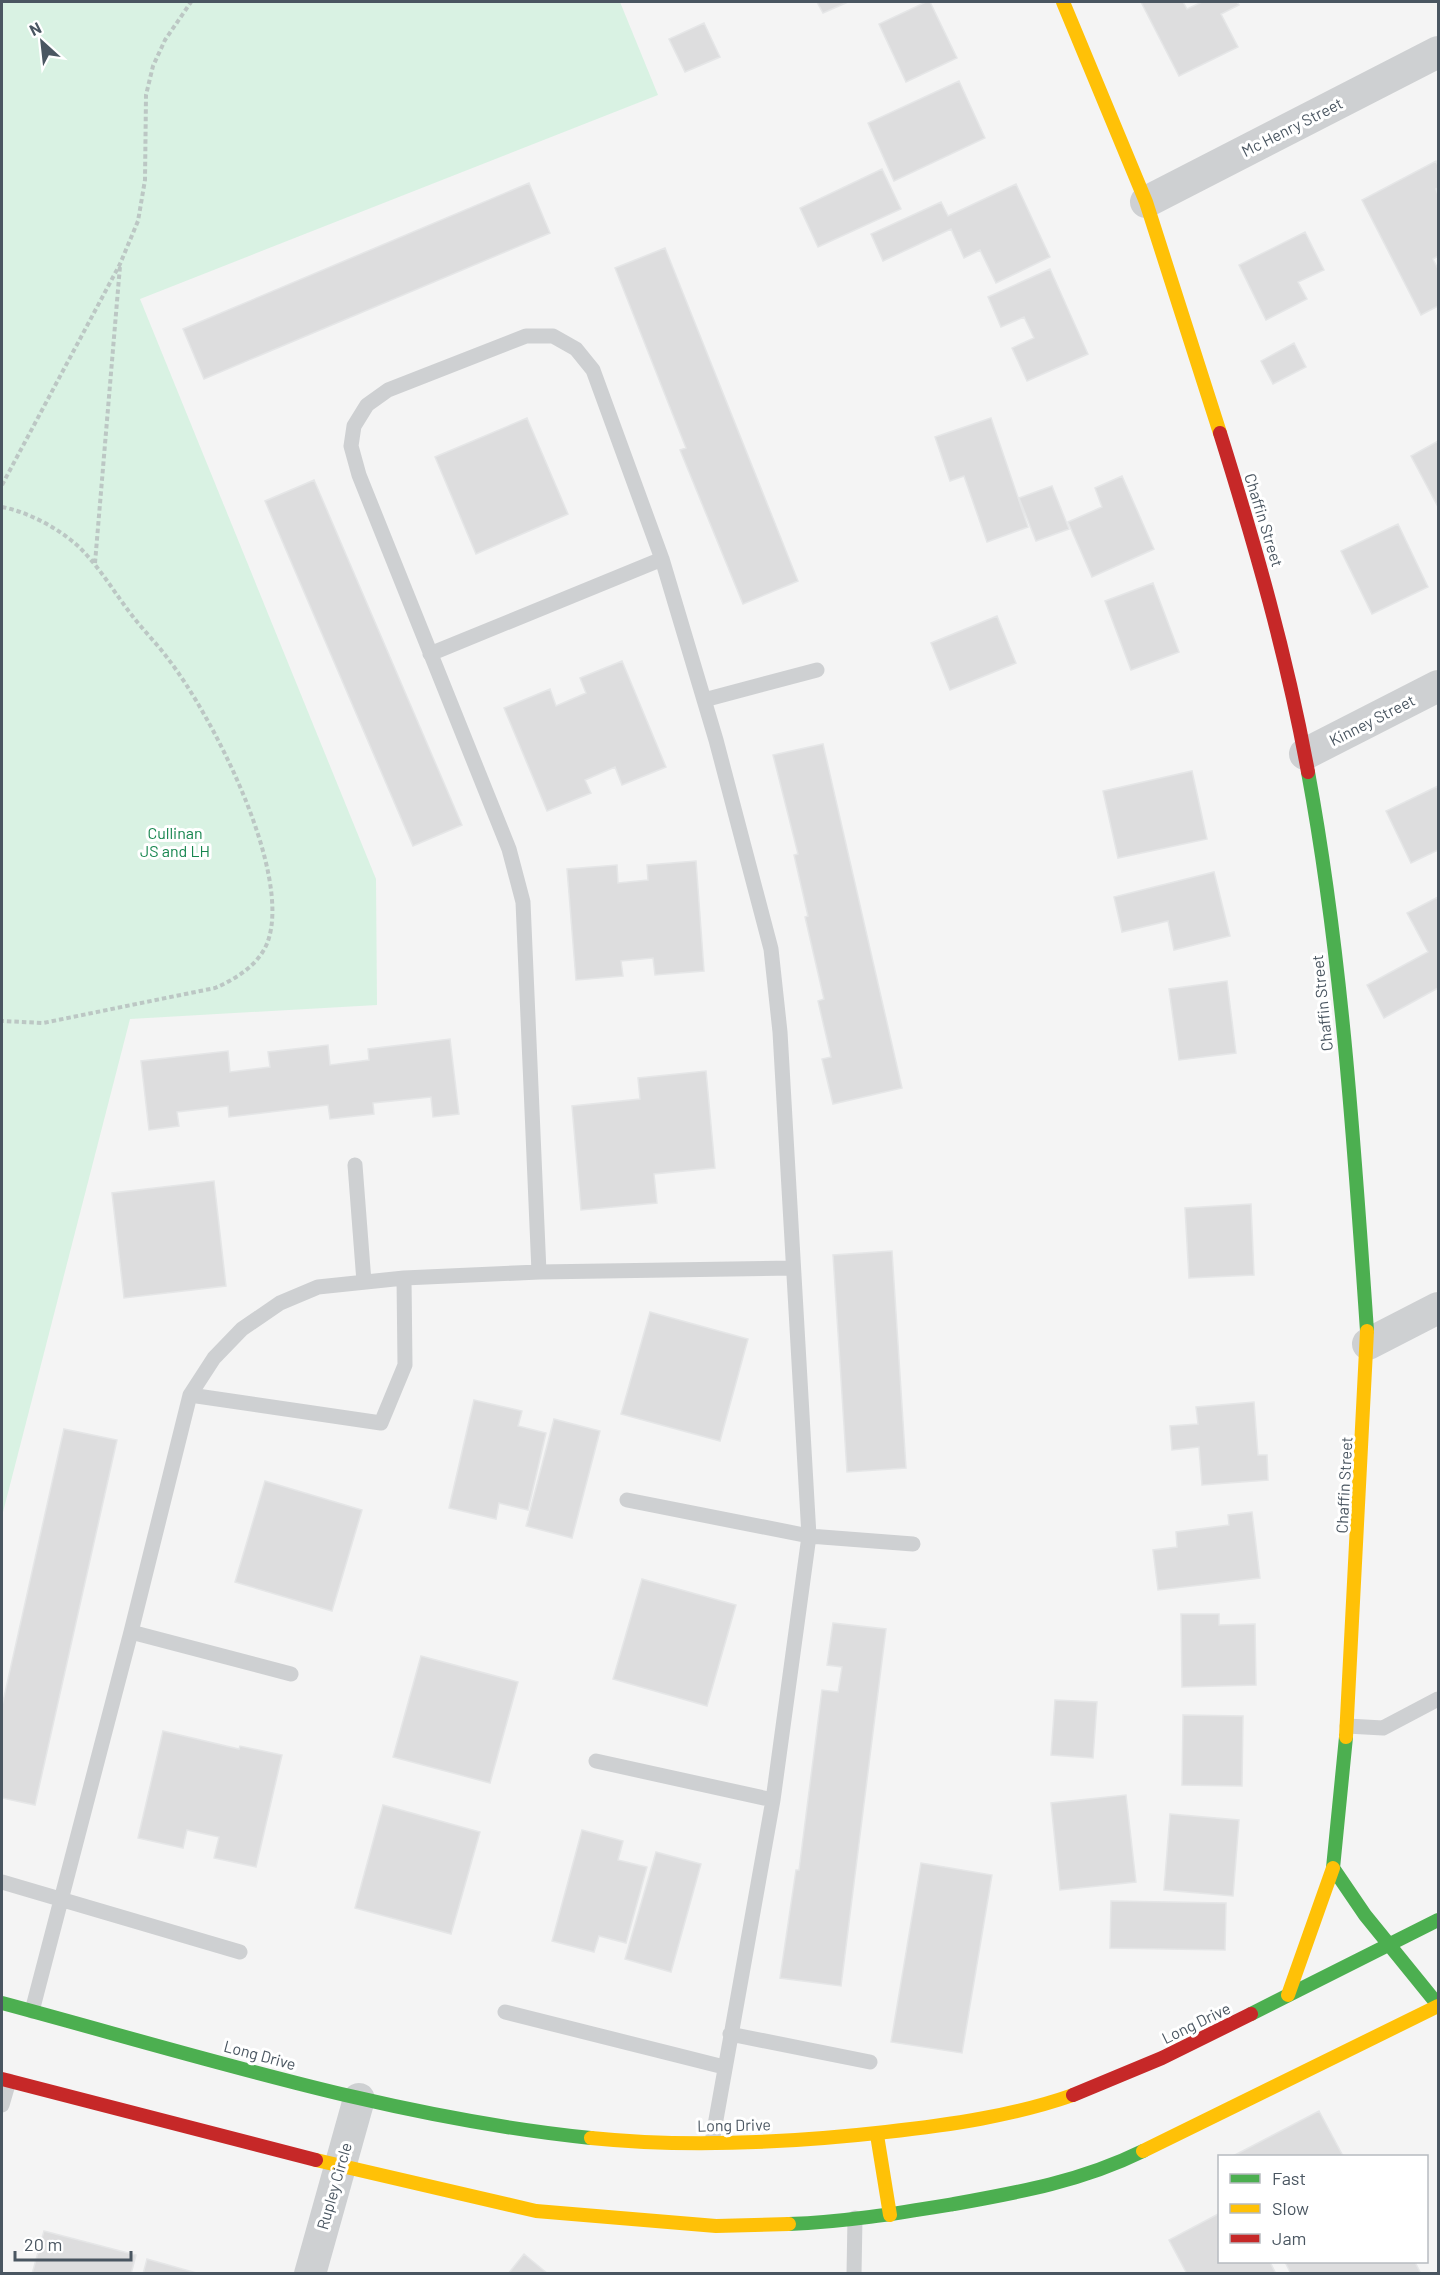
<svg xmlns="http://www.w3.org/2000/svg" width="1440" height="2275" font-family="Barlow,sans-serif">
	<rect width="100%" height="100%" fill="#f4f4f4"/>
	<path fill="#d9f2e3" d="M2,2H620L658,95L140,299L376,879L377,1005L130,1019L2,1516Z"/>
	<path fill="#ddddde" stroke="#e5e6e7" stroke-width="1.5" d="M817,2H848L823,13Z
		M926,2H930L957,58L906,82L879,24Z
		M1141,2H1183L1187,9L1202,2H1237L1239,5L1221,14L1238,47L1179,76Z
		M704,23L720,57L685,72L669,39Z
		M959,81L985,138L894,181L868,123Z
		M1436,161L1438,166V188L1436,189L1438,195V256L1433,259L1438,269V306L1421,315L1362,200Z
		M882,169L901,209L818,247L800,208Z
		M529,183L550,233L204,379L183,329Z
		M1016,184L1050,257L996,283L980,250L964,258L951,229L883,261L871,234L941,202L948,216Z
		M1305,232L1324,270L1298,282L1307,299L1266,320L1239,265Z
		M665,248L798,581L743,604L680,450L686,448L615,268Z
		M1050,269L1088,354L1027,381L1012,348L1034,338L1024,317L1001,327L988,297Z
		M1294,343L1306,367L1273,384L1261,361Z
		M527,418L568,514L476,554L435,457Z
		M991,418L1028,527L987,542L964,476L950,481L935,437Z
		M1438,441V507L1411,456Z
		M1122,476L1154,549L1092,577L1068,522L1102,507L1095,488Z
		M314,480L462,825L413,846L265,501Z
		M1052,486L1069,529L1036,541L1019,498Z
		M1398,524L1428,587L1372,614L1341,551Z
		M1153,583L1179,652L1131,670L1105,601Z
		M997,616L1016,663L950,690L931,643Z
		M622,661L666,767L622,785L615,767L585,780L591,793L547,811L504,708L550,689L556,706L586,693L580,678Z
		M823,744L902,1088L833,1104L822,1059L831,1057L818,1001L824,999L805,917L808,916L794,855L798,854L773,755Z
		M1192,771L1207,839L1118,858L1103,791Z
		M1438,786V850L1411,863L1386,811Z
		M696,861L704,971L655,975L653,958L621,961L623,976L576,980L567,869L617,865L618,883L648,880L647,865Z
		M1214,872L1230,936L1174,950L1168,921L1122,932L1114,897Z
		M1438,897V988L1384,1018L1367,985L1428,952L1407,913Z
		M1227,981L1236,1053L1179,1060L1169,989Z
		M450,1039L459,1114L433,1117L431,1097L373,1103L374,1114L330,1119L328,1105L229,1117L228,1106L177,1112L179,1126L149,1130L141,1061L228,1051L230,1072L270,1067L268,1052L328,1045L330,1065L369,1060L368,1049Z
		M706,1071L715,1168L654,1174L657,1203L581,1210L572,1106L640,1099L638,1078Z
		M214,1181L226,1286L124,1298L112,1193Z
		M1251,1204L1254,1275L1189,1278L1185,1208Z
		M892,1251L906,1468L847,1472L833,1255Z
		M650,1312L748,1339L720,1441L621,1414Z
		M474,1400L522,1411L518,1426L546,1433L528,1510L499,1503L496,1519L449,1508Z
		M1254,1402L1258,1455H1267L1268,1480L1202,1485L1199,1447L1172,1450L1170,1426L1198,1424L1196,1407Z
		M554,1419L600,1431L572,1538L526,1526Z
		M64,1429L117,1440L35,1805L2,1798V1706Z
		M265,1481L362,1510L332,1611L235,1582Z
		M1252,1512L1260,1578L1158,1590L1153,1550L1177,1547L1176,1532L1229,1525L1228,1515Z
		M642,1579L736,1605L707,1706L613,1679Z
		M1181,1614H1219V1625L1255,1624L1256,1685L1182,1687Z
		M833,1623L886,1629L841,1986L780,1978L796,1870H799L822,1690L838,1692L842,1667L827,1665Z
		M421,1656L518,1682L490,1783L393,1757Z
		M1055,1700L1097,1702L1093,1758L1051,1755Z
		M1183,1715L1243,1716L1242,1786L1182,1785Z
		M163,1731L239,1749L240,1746L282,1755L256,1867L214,1858L219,1837L187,1830L183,1848L138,1838Z
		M1126,1795L1136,1882L1060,1890L1051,1803Z
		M383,1805L480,1832L451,1934L355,1908Z
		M1170,1814L1239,1820L1233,1896L1164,1890Z
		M582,1830L623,1841L618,1860L647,1867L626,1943L599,1936L594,1952L552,1941Z
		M656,1852L701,1864L671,1972L625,1959Z
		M921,1863L992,1875L962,2053L891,2042Z
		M1111,1901L1226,1903L1225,1950L1110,1948Z
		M1319,2111L1343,2156H1233Z
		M1220,2213V2262H1270L1276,2274H1187L1169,2240Z
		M44,2231L136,2255L131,2274H32Z
		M524,2254L548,2274H508Z
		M147,2259L200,2274H143Z
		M1285,2262H1415L1421,2274H1291Z"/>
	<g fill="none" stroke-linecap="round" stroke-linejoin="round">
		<path stroke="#bcc7c4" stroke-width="4" stroke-dasharray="4.5 3" stroke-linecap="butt" d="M2,485L120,264L138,221L145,180L146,95L153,66L165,40L191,2
			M2,507C28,512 58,528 78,546C100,567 115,594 134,618C145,632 158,645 169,660C212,716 292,871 268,941C260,964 236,979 215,988L43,1023L2,1021
			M95,563L120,266"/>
		<path stroke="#ced0d2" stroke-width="15" d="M430,654L662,559
			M704,700L817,670
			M355,1165L364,1282
			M539,1272L523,902L509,849L359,475L351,446L354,426L367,405L388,390L526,336H553L576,349L593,370L662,559L716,740L771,949L780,1032L809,1536L773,1800L712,2142
			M190,1395L381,1423L405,1365L404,1278
			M627,1500L809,1536L913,1544
			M131,1632L291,1674
			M1347,1726L1383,1728L1438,1699
			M596,1761L773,1800
			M2,1882L240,1952
			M32,2011L131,1632L190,1395L214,1358L242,1329L280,1303L318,1287L404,1278L539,1272L792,1268
			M505,2012L724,2067
			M730,2034L870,2062
			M2,2105L9,2081
			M854,2274L855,2218"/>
		<path stroke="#ced0d2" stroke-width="32" d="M1146,202L1438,52
			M1305,754L1438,686
			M1368,1344L1438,1308
			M310,2274L359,2099"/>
		<path stroke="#4caf50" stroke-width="14" d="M1308,772C1342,956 1354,1144 1367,1331
			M1346,1737L1333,1868L1365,1915L1438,2005
			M2,2003C196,2055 391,2118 591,2138
			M1251,2014L1438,1920
			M789,2224C845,2222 899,2213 954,2204C1021,2192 1082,2181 1143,2151"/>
		<path stroke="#ffc107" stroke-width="14" d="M1063,2L1146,202L1220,433
			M1346,1737L1367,1331
			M1288,1995L1333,1868
			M877,2135L890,2215
			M591,2138C689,2148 788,2143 886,2132C949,2125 1013,2116 1073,2095
			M1143,2151L1438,2006
			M316,2160L536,2211L716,2226L789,2224"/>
		<path stroke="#c62828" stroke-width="14" d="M1220,433C1255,545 1287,656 1308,772
			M2,2079L316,2160
			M1073,2095L1162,2058L1251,2014"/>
	</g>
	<g text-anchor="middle" stroke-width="6" stroke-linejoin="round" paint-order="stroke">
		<g font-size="16" fill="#4a5661" stroke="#fff">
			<text transform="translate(1292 127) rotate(-27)" y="6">Mc Henry Street</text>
			<text transform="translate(1264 520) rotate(73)" y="6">Chaffin Street</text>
			<text transform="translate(1372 720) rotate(-27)" y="6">Kinney Street</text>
			<text transform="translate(1322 1003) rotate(-96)" y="6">Chaffin Street</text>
			<text transform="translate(1344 1485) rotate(-87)" y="6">Chaffin Street</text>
			<text transform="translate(1196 2023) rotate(-26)" y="6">Long Drive</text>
			<text transform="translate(260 2055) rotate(15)" y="6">Long Drive</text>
			<text transform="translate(734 2125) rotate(-1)" y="6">Long Drive</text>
			<text transform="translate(334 2186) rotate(-74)" y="6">Rupley Circle</text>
		</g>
		<g font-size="16" fill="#17864f" stroke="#fff">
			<text x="175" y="839">Cullinan<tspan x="175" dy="18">JS and LH</tspan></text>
		</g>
	</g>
	<rect width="1440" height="2275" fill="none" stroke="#4a5661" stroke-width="6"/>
	<rect x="1218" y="2155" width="210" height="108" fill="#ffffff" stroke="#b7bbc0" stroke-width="1.5"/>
	<rect x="1230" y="2174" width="30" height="9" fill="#4caf50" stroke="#b7bbc0" stroke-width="1.5"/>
	<text x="1272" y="2185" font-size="18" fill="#4a5661">Fast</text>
	<rect x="1230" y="2204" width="30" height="9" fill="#ffc107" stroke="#b7bbc0" stroke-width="1.5"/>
	<text x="1272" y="2215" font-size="18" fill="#4a5661">Slow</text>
	<rect x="1230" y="2234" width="30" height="9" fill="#c62828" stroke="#b7bbc0" stroke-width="1.5"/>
	<text x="1272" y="2245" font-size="18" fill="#4a5661">Jam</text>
	<g transform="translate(42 42) rotate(333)" stroke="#ffffff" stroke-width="4.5" paint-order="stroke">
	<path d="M0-4.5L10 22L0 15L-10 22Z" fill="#4a5661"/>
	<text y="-9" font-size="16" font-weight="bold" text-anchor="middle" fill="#4a5661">N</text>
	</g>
	<path d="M15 2251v9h116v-9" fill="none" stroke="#4a5661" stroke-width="3"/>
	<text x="24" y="2251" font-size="18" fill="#4a5661" stroke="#ffffff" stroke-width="4.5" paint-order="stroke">20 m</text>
</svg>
